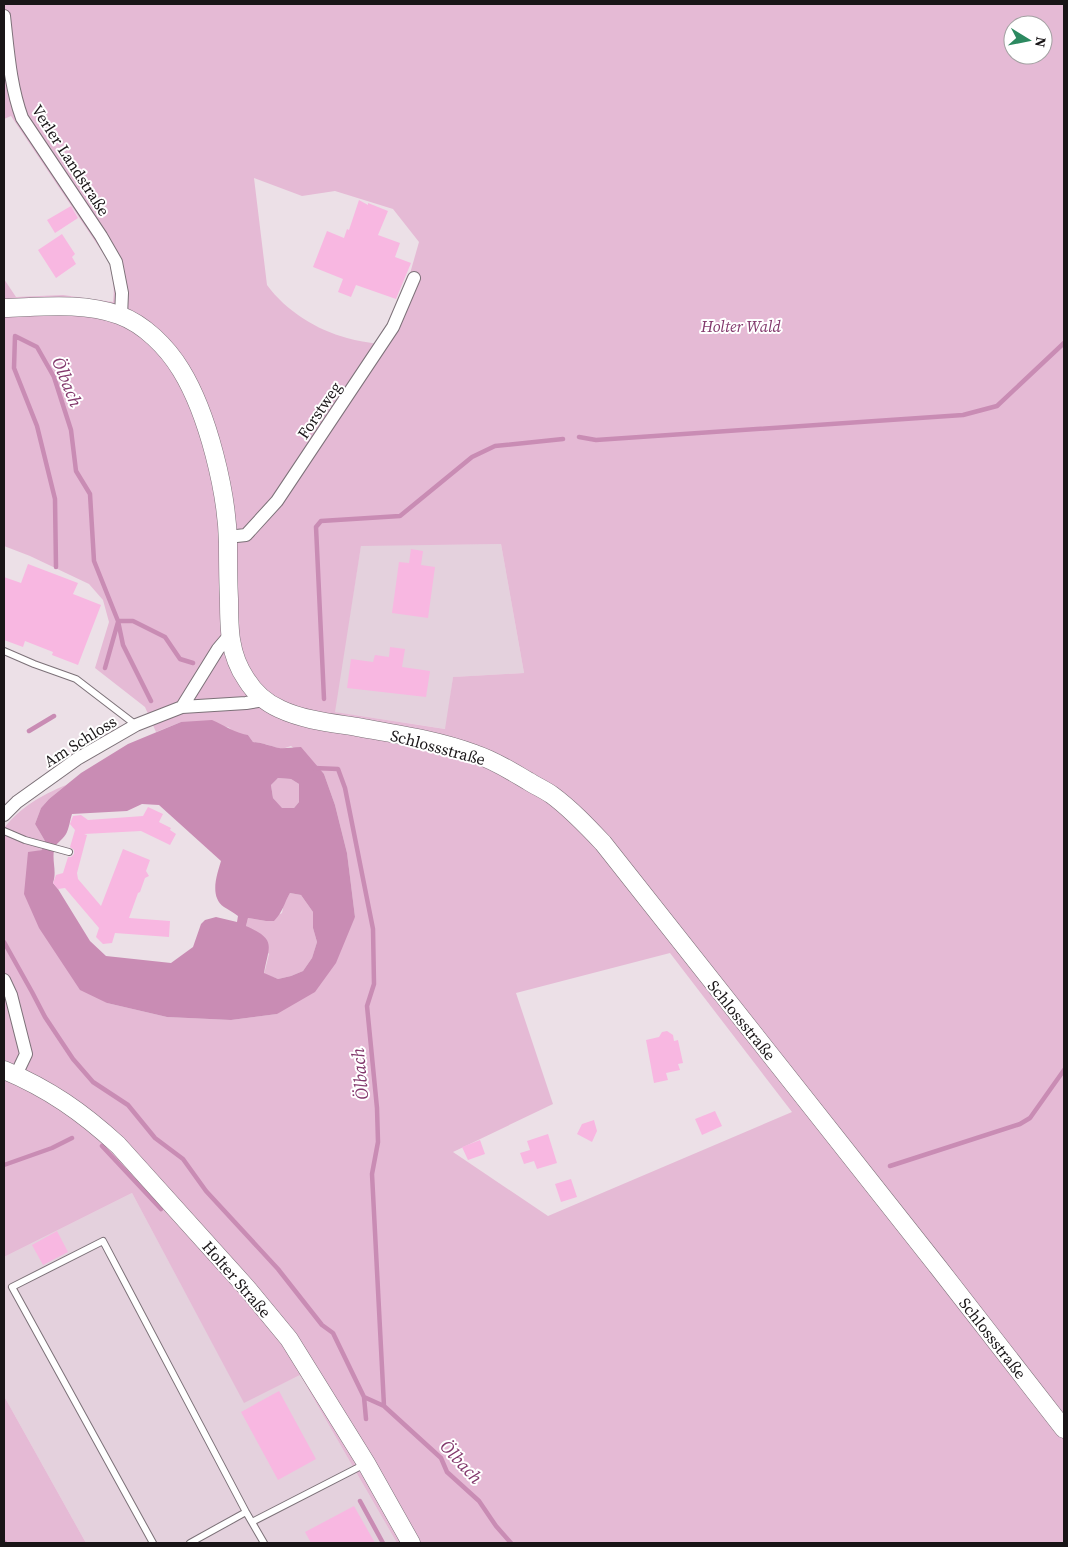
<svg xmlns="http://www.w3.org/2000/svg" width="1068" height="1547" font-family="'Source Serif 4',serif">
	<rect width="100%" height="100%" fill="#ece0e7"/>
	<path fill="#e4d1dd" d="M501,544L524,673L453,677L446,729L334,712L361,545Z
		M132,1193L244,1402L300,1375L397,1543H86L4,1396V1257Z"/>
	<path fill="#e5bad5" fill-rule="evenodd" d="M4,4H1064V1543H397L300,1375L244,1403L132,1193L4,1257V828C22,806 40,796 66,785L49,799L41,808L35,824L45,841L43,850L28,853L107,1003L167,1017L231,1020L277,1014L355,917L347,853L335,805L324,774L313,763L291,746L282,749L261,743L253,742L248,735L237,734L228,727L181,722L156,732L145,707L95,668L109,622L103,600L89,584L30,556L4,546V279L16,297L63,295L113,302C115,288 113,276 109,262L11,116L4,119V99H5L4,86ZM1013,25H1043V55H1013ZM254,178L302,196L335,191L393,209L419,242L409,277L378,344C368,342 357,341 347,338C317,330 286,311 267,285ZM501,544L524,673L453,677L445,729L335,712L361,546ZM670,953L792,1112L548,1216L453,1152L553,1104L516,993Z
		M278,778L291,779L299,784V802L294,808L282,809L273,798L271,785Z
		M290,893L301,895L313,912V928L317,942L312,958L303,971L291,976L278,979L264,974L269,954L246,926L248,918L266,921L282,913L284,903Z
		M4,1396L86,1543H4Z"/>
	<path fill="#c98cb4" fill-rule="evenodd" d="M212,720C224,725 235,733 248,735L253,742C263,743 270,746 279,748C284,749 293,747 301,747L324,774L335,805L347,853L355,917L336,963L315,992L277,1014L231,1020L167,1017L107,1003L80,990L39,928L24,894L28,852L42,850L45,841L35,824L41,808L49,799L81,773L128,744L181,722ZM278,778L291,779L299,784V802L294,808H282L273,798L271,785ZM142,804L159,805L221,861C217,875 209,896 224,907C229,910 234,913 238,916L237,922L216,917L205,920L201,924L193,947L171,963L106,956L90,941L58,889L53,883C57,871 52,862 54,850C56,842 62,841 66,834C69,829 70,820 72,814L127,811ZM290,893L301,895L313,912V928L317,942L312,958L303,971L291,976L278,979L264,973C269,945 277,940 246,926L248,918L266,921H274C283,912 284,903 290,893Z"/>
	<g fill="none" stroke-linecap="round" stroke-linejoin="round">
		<path stroke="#c98cb4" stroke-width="4.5" d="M579,437L596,440L963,415L997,406L1064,343
			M56,567L55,499L37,426L14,368L15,336L37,347L54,377L71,430L76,471L90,494L94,561L118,621H133L165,637L180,659L193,663
			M118,621L123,645L151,701
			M105,668L118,622
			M324,699L316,527L321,521L400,516L472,457L495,446L563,439
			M29,731L54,716
			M314,768L338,769L345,788L373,929L374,984L367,1006L377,1108L378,1142L372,1174L384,1406L441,1458L447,1472L479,1501L496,1526L511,1543
			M4,942L32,992L45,1017L73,1059L93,1082L128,1105L155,1138L183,1159L206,1191L278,1269L322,1325L333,1333L364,1397L384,1406
			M102,1146L161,1209
			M4,1165L52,1148L72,1138
			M890,1166L1020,1124L1030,1118L1064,1070
			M364,1397L366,1419
			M360,1501L383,1543
			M4,1542L5,1543"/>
	</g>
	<path fill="#f8b7e1" d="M359,200L368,205V203L388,211L378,235L400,243L395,257L411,263L396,299L356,285L351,297L338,292L343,279L313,267L327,231L344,238L347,229L349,230Z
		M71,206L78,218L55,233L47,220Z
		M62,234L75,254L72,257L76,264L56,278L38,250Z
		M411,549L423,551L421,565L435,567L428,618L392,613L399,562L409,563Z
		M28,564L78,583L73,594L101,605L78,665L52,655L53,652L25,641L23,647L4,640V577L21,583Z
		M390,647L405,649L402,667L430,671L426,697L347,688L351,659L373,662L375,655L389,657Z
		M148,807L163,814L159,822L171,828L170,830L176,834L170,845L141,831L84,834L87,835L77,873L78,879L101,906L123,849L150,860L146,871L149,876L145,878L140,892L138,893L129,918L170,921L169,937L115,933L112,943L103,944L96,937L99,928L65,888L58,889L53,883L56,875L63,873L68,857H71L74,854V850L70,847L75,830L70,824L73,816L81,815L88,820L143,816Z
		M667,1031L673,1035L674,1041L678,1040L683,1063L678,1064L680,1070L666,1073L668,1080L654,1083L646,1040L659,1037L662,1032Z
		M715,1111L722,1126L702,1135L695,1119Z
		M594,1120L597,1131L592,1142L577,1134L582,1124Z
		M548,1134L557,1163L537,1169L534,1161L524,1164L520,1153L530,1150L527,1141Z
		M480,1140L485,1154L468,1160L462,1147Z
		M571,1179L577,1197L561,1202L555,1184Z
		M57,1231L68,1252L43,1265L32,1245Z
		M279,1391L316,1459L278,1480L241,1412Z
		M354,1506L375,1543H311L305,1532Z"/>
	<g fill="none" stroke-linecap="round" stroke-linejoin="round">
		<g stroke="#7c7178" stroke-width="8">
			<path id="lane" d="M4,651L34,664L76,679L136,725
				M4,831L25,840L69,852
				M252,1522L365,1464
				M153,1543L12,1287L103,1241L246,1512L264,1543
				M190,1543L246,1512"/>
		</g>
		<g stroke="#7c7178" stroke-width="14">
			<path id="street" d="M4,16C8,51 10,85 22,118L101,236L116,262L122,293L121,316
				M227,537L246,535L277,501L393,327L414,278
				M182,707L218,649L229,636
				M4,815L17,802L77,759L136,725L182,707L246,703L264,700
				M4,980L11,995L26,1054L16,1075"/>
		</g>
		<g stroke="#7c7178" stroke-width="19">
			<path id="secondary" d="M4,308C42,307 82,302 119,315C144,324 167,347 181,370C208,414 227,492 228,543C228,562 228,580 229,599C229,628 229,654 246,679C254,692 266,703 280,709C303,720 332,723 357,727C396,734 437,740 475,754C494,760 511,771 528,781C536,786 545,790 552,795C571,809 587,826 603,843L938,1267L1064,1429
				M4,1070C49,1089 82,1112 118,1145L246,1287L289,1339L366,1463L411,1543"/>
		</g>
		<use href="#lane" stroke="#fff" stroke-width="6"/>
		<use href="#street" stroke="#fff" stroke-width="12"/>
		<use href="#secondary" stroke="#fff" stroke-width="18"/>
	</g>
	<g text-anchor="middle" stroke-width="4" stroke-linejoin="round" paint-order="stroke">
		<g font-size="16" fill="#191517" stroke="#fff">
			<text transform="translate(71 160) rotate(57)" y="6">Verler Landstraße</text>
			<text transform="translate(319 410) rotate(-56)" y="6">Forstweg</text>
			<text transform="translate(80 741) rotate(-32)" y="6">Am Schloss</text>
			<text transform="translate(438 747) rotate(15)" y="6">Schlossstraße</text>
			<text transform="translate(742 1020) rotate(51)" y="6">Schlossstraße</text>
			<text transform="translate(237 1279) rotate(49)" y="6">Holter Straße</text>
			<text transform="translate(993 1338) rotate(52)" y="6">Schlossstraße</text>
		</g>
		<g font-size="16" font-style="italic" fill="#82386c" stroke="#fff">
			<text x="741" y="332">Holter Wald</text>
		</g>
		<g font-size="18" font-style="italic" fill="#82386c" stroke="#fff">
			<text transform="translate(67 382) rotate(68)" y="6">Ölbach</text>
			<text transform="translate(360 1074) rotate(-95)" y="6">Ölbach</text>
			<text transform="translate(461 1462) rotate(47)" y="6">Ölbach</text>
		</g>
	</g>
	<rect width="1068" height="1547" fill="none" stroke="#191517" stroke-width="10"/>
	<g transform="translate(1028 40) rotate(100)"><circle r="24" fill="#ffffff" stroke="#a3a1a2"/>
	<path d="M0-4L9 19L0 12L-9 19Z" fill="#2c8960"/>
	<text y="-8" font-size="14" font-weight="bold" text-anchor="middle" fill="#191517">N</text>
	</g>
</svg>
